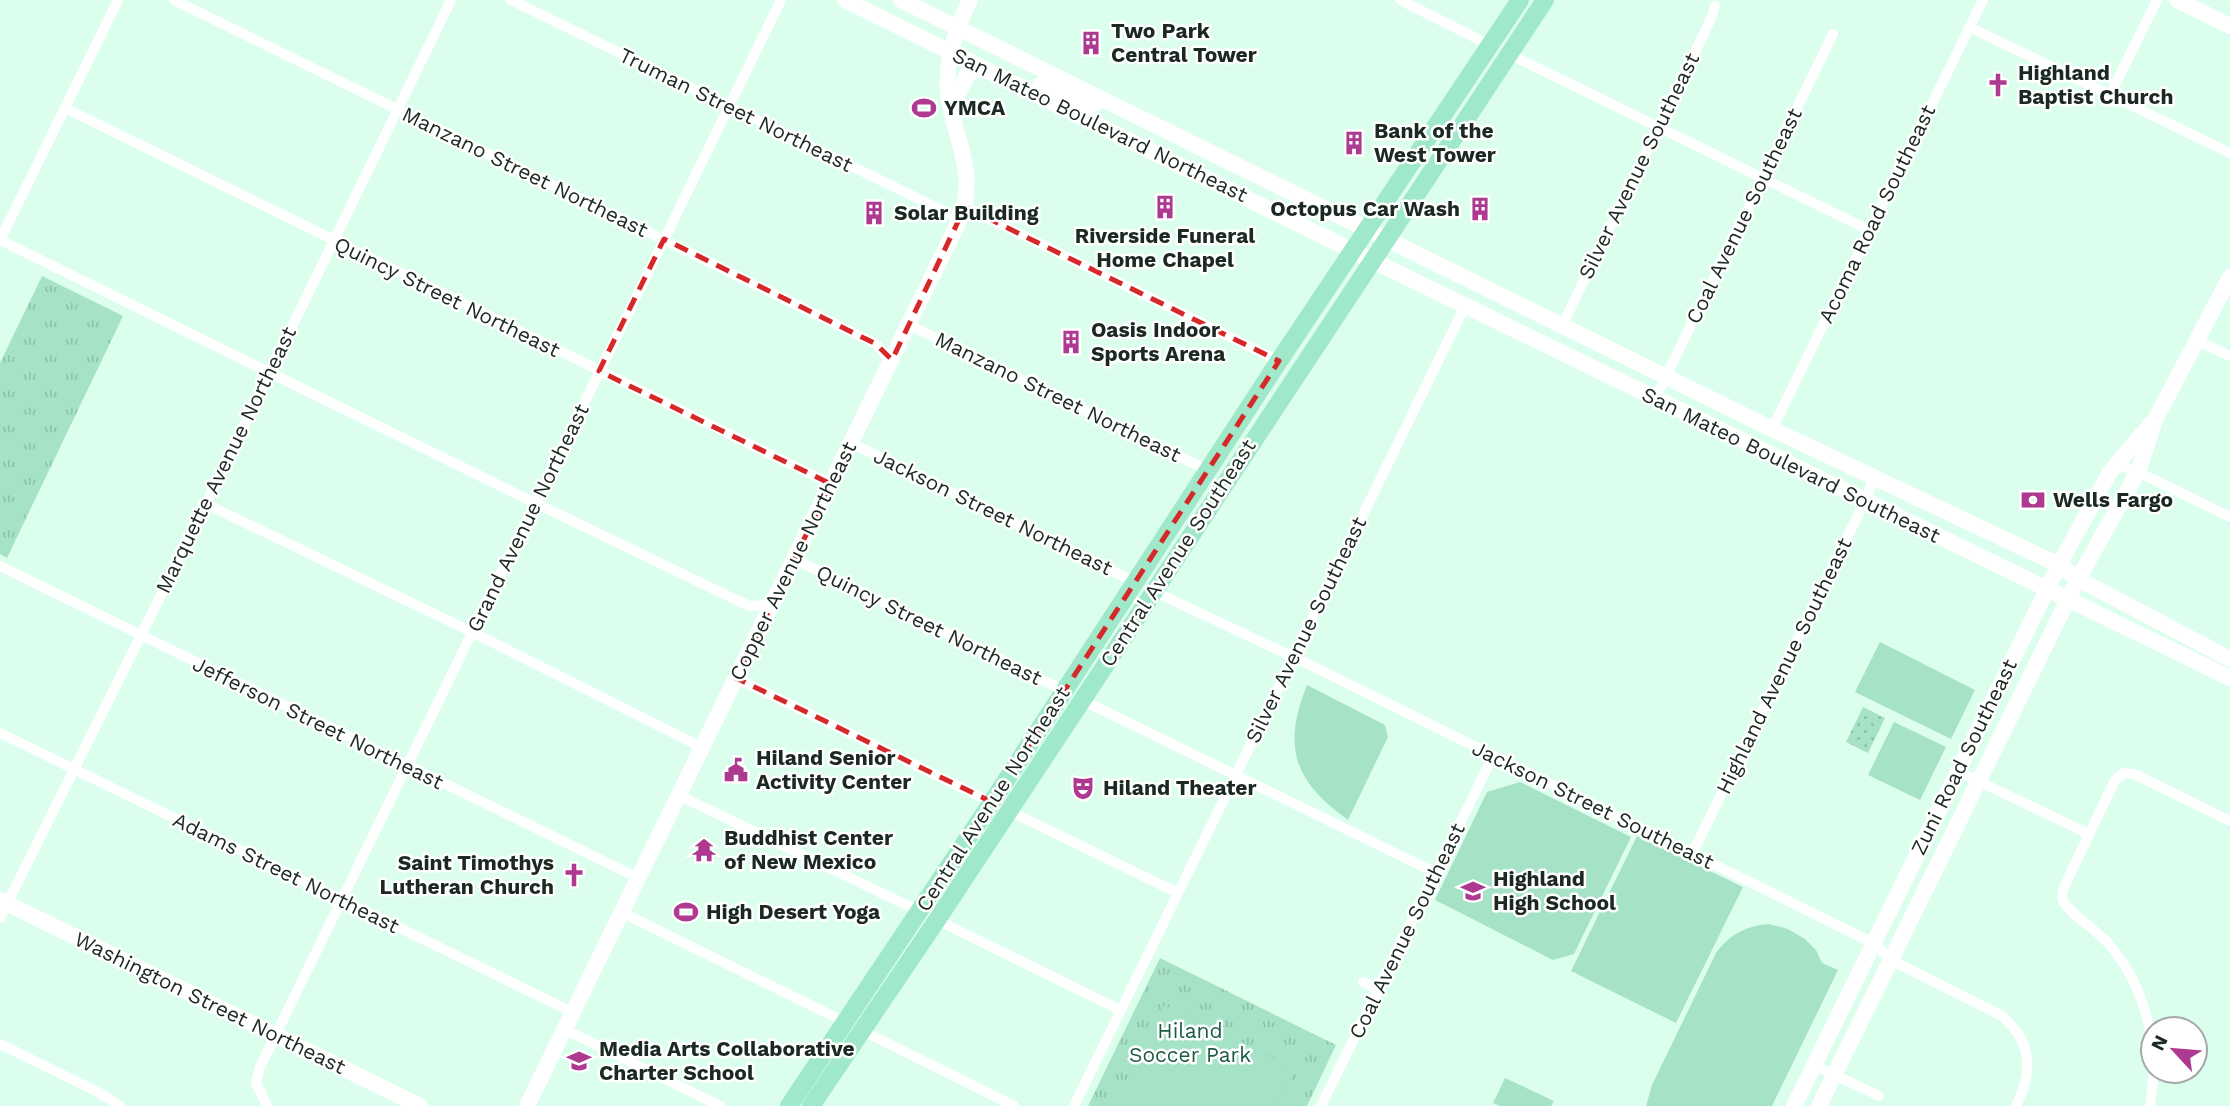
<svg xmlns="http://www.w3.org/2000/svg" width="2230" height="1106" font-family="'Work Sans',sans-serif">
	<defs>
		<pattern id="grass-dots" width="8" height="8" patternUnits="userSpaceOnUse" patternTransform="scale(1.75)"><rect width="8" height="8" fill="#a6e3c6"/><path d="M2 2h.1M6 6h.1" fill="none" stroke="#8ec3aa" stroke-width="1.8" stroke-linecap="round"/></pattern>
		<pattern id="park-tufts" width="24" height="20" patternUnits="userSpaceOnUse" patternTransform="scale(1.75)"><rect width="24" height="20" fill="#a6e3c6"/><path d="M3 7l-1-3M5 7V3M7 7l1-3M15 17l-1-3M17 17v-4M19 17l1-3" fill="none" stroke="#8ec3aa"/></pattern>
	</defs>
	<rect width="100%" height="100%" fill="#dbfeed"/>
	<path fill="url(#grass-dots)" d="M1863,707L1885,718L1868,753L1846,742Z"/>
	<path fill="url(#park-tufts)" d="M42,276L123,316L7,558L0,554V363Z
		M1160,958L1336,1045L1307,1106H1088Z"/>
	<path fill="#a6e3c6" d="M1880,642L1975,690L1951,739L1855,692Z
		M1307,685L1385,725L1388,737L1348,820C1294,781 1282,748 1307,685Z
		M1894,722L1946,747L1920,800L1868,775Z
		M1520,782L1631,837L1574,954L1553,960L1435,900L1487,792Z
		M1637,836L1743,887L1676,1023L1571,971Z
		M1769,924L1788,929L1805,939L1816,950L1822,963L1838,970L1772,1106H1646L1652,1085L1716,953C1730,934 1746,926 1769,924Z
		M1164,1005L1295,1069L1276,1106H1143L1121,1095Z
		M1505,1078L1554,1101L1551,1106H1500L1493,1103Z"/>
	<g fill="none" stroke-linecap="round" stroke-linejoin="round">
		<path stroke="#fff" stroke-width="10" d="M174,0L876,344L891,361
			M511,0L960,219
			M1400,0L1490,45
			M1969,27L2230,153
			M1509,54L1869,230
			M2110,95L2157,0
			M65,108L831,484
			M965,207L1279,361
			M0,240L527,499L749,606L771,605
			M0,240L118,0
			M909,325L1207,470
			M1562,326L1710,21L1715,6
			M2198,341L2230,356
			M1655,399L1833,34
			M1772,429L1983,0
			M851,443L1135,582
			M2116,464L2138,472L2230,517
			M204,503L472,632L701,747
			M794,559L1065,691
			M0,566L638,878
			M1153,591L1304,662L1863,938L1873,943L1891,960L2002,1016C2033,1043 2033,1071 2016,1106
			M736,678L1178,893
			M1082,700L1436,873
			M0,733L572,1012
			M1957,771L2089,834
			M678,795L919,911
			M1692,854L1865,501L1874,477
			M621,912L845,1022
			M0,918L175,567L451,0
			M937,920L1120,1010
			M1363,982L1377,989
			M564,1029L720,1106
			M861,1030L1014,1106
			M0,1044L98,1092L120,1106
			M2153,1047C2147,1008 2135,974 2108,943C2099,932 2064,910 2062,898C2062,894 2063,890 2064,887L2115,780L2124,773L2134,774L2230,821
			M1814,1065L1879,1096
			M267,1106L256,1083L260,1067L781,0
			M1074,1106L1465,306
			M1321,1106L1493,756
			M2150,1106L2154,1071"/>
		<path stroke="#fff" stroke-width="16" d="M845,0L1353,251L2230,678
			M901,0L1772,429L2059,565L2078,579L2230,659
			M2177,0L2230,26
			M1040,85L1083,103L1092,105L1103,99
			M951,109L967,75L981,67
			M0,900L420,1106
			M527,1106L960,219C978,172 954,139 948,93C945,62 956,28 970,0
			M1794,1106L2059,565L2110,472L2151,424
			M1819,1106L2078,579L2138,472L2155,420L2230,277"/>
		<path stroke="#a0e8ca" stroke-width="18" d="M789,1106L992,802L1279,361L1520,0
			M811,1106L937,920L1545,0"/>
	</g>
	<path fill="none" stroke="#d62828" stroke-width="5" stroke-dasharray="14 9" stroke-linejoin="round" d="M965,207L1279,361L992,802L736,678L831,484L599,371L664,239L876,344L892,360Z"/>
	<defs>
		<g id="building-bare" transform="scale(1.89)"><path d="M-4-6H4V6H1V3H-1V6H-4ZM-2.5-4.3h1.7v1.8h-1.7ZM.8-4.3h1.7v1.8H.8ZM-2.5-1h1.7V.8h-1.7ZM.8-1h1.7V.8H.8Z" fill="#ad3991" stroke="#fff" stroke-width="2.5" paint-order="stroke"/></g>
		<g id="church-bare" transform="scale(1.89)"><path d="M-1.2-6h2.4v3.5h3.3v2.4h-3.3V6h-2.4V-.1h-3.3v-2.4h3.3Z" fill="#ad3991" stroke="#fff" stroke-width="2.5" paint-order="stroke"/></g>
		<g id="stadium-bare" transform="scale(1.89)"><path d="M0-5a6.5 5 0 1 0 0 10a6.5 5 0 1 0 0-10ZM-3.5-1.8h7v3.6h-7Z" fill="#ad3991" stroke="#fff" stroke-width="2.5" paint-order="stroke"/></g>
		<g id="bank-bare" transform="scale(1.89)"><path d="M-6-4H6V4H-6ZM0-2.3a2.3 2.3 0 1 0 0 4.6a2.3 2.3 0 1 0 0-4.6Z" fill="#ad3991" stroke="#fff" stroke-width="2.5" paint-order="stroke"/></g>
		<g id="civic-bare" transform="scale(1.89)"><path d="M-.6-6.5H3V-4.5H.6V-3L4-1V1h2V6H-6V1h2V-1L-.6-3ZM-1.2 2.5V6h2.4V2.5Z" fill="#ad3991" stroke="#fff" stroke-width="2.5" paint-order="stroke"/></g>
		<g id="theatre-bare" transform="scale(1.89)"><path d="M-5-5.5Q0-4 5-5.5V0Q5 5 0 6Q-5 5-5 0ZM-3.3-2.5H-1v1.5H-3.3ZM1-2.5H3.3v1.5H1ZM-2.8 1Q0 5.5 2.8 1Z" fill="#ad3991" stroke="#fff" stroke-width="2.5" paint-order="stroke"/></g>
		<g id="temple-bare" transform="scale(1.89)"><path d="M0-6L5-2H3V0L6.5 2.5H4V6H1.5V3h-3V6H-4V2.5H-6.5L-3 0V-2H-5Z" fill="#ad3991" stroke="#fff" stroke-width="2.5" paint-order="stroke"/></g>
		<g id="school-bare" transform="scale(1.89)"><path d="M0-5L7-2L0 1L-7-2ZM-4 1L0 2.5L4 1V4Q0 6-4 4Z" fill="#ad3991" stroke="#fff" stroke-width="2.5" paint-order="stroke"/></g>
	</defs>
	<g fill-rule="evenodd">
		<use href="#building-bare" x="1091" y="43"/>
		<use href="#church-bare" x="1998" y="85"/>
		<use href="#stadium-bare" x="924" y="108"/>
		<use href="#building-bare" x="1354" y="143"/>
		<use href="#building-bare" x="1165" y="207"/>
		<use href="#building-bare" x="1480" y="209"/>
		<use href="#building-bare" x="874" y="213"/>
		<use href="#building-bare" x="1071" y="342"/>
		<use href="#bank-bare" x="2033" y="500"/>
		<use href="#civic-bare" x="736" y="770"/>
		<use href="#theatre-bare" x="1083" y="788"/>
		<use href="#temple-bare" x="704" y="850"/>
		<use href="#church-bare" x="574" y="875"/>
		<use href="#school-bare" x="1473" y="891"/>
		<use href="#stadium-bare" x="686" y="912"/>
		<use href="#school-bare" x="579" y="1061"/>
	</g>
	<g text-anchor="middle" stroke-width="5" stroke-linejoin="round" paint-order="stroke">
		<g font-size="21" font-weight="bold" fill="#1c2923" stroke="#fff" text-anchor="start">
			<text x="1111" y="38">Two Park<tspan x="1111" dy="24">Central Tower</tspan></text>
			<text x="2018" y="80">Highland<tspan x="2018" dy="24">Baptist Church</tspan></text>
			<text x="944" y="115">YMCA</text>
			<text x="1374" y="138">Bank of the<tspan x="1374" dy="24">West Tower</tspan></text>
			<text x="1460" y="216" text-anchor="end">Octopus Car Wash</text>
			<text x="894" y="220">Solar Building</text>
			<text x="1165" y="243" text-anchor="middle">Riverside Funeral<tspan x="1165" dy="24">Home Chapel</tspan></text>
			<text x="1091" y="337">Oasis Indoor<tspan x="1091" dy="24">Sports Arena</tspan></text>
			<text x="2053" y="507">Wells Fargo</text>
			<text x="756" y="765">Hiland Senior<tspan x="756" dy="24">Activity Center</tspan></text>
			<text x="1103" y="795">Hiland Theater</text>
			<text x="724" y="845">Buddhist Center<tspan x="724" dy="24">of New Mexico</tspan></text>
			<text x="554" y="870" text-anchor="end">Saint Timothys<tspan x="554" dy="24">Lutheran Church</tspan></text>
			<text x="1493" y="886">Highland<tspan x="1493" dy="24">High School</tspan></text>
			<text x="706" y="919">High Desert Yoga</text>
			<text x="599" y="1056">Media Arts Collaborative<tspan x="599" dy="24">Charter School</tspan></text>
		</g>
		<g font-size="21" fill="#1c2923" stroke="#fff">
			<text transform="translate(736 110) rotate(26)" y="7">Truman Street Northeast</text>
			<text transform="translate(1100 125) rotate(26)" y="7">San Mateo Boulevard Northeast</text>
			<text transform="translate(1639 166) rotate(-64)" y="7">Silver Avenue Southeast</text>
			<text transform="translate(525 172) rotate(26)" y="7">Manzano Street Northeast</text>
			<text transform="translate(1877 214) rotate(-64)" y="7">Acoma Road Southeast</text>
			<text transform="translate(1744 216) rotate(-64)" y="7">Coal Avenue Southeast</text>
			<text transform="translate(447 297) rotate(26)" y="7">Quincy Street Northeast</text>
			<text transform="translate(1058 397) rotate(26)" y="7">Manzano Street Northeast</text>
			<text transform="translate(226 460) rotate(-64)" y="7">Marquette Avenue Northeast</text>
			<text transform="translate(1791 465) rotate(26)" y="7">San Mateo Boulevard Southeast</text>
			<text transform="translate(993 512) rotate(26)" y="7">Jackson Street Northeast</text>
			<text transform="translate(528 518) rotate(-64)" y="7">Grand Avenue Northeast</text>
			<text transform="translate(1178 553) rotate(-57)" y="7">Central Avenue Southeast</text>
			<text transform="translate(793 561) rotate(-64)" y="7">Copper Avenue Northeast</text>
			<text transform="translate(929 625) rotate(26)" y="7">Quincy Street Northeast</text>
			<text transform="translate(1306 630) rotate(-64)" y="7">Silver Avenue Southeast</text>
			<text transform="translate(1784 666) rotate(-64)" y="7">Highland Avenue Southeast</text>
			<text transform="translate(318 723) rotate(26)" y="7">Jefferson Street Northeast</text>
			<text transform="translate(1964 757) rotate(-64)" y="7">Zuni Road Southeast</text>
			<text transform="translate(993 799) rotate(-57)" y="7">Central Avenue Northeast</text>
			<text transform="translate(1593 805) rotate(26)" y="7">Jackson Street Southeast</text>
			<text transform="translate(286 873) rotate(26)" y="7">Adams Street Northeast</text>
			<text transform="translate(1407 931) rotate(-64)" y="7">Coal Avenue Southeast</text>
			<text transform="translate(210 1003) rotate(26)" y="7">Washington Street Northeast</text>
		</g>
		<g font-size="21" fill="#1c5a43" stroke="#fff">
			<text x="1190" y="1038">Hiland<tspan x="1190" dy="24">Soccer Park</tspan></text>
		</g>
	</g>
	<g transform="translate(2174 1050) rotate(296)"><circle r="33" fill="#ffffff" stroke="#a4a9a7" stroke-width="2"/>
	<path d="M0-5L12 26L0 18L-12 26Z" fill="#ad3991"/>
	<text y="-10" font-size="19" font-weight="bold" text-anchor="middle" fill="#1c2923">N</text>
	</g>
</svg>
